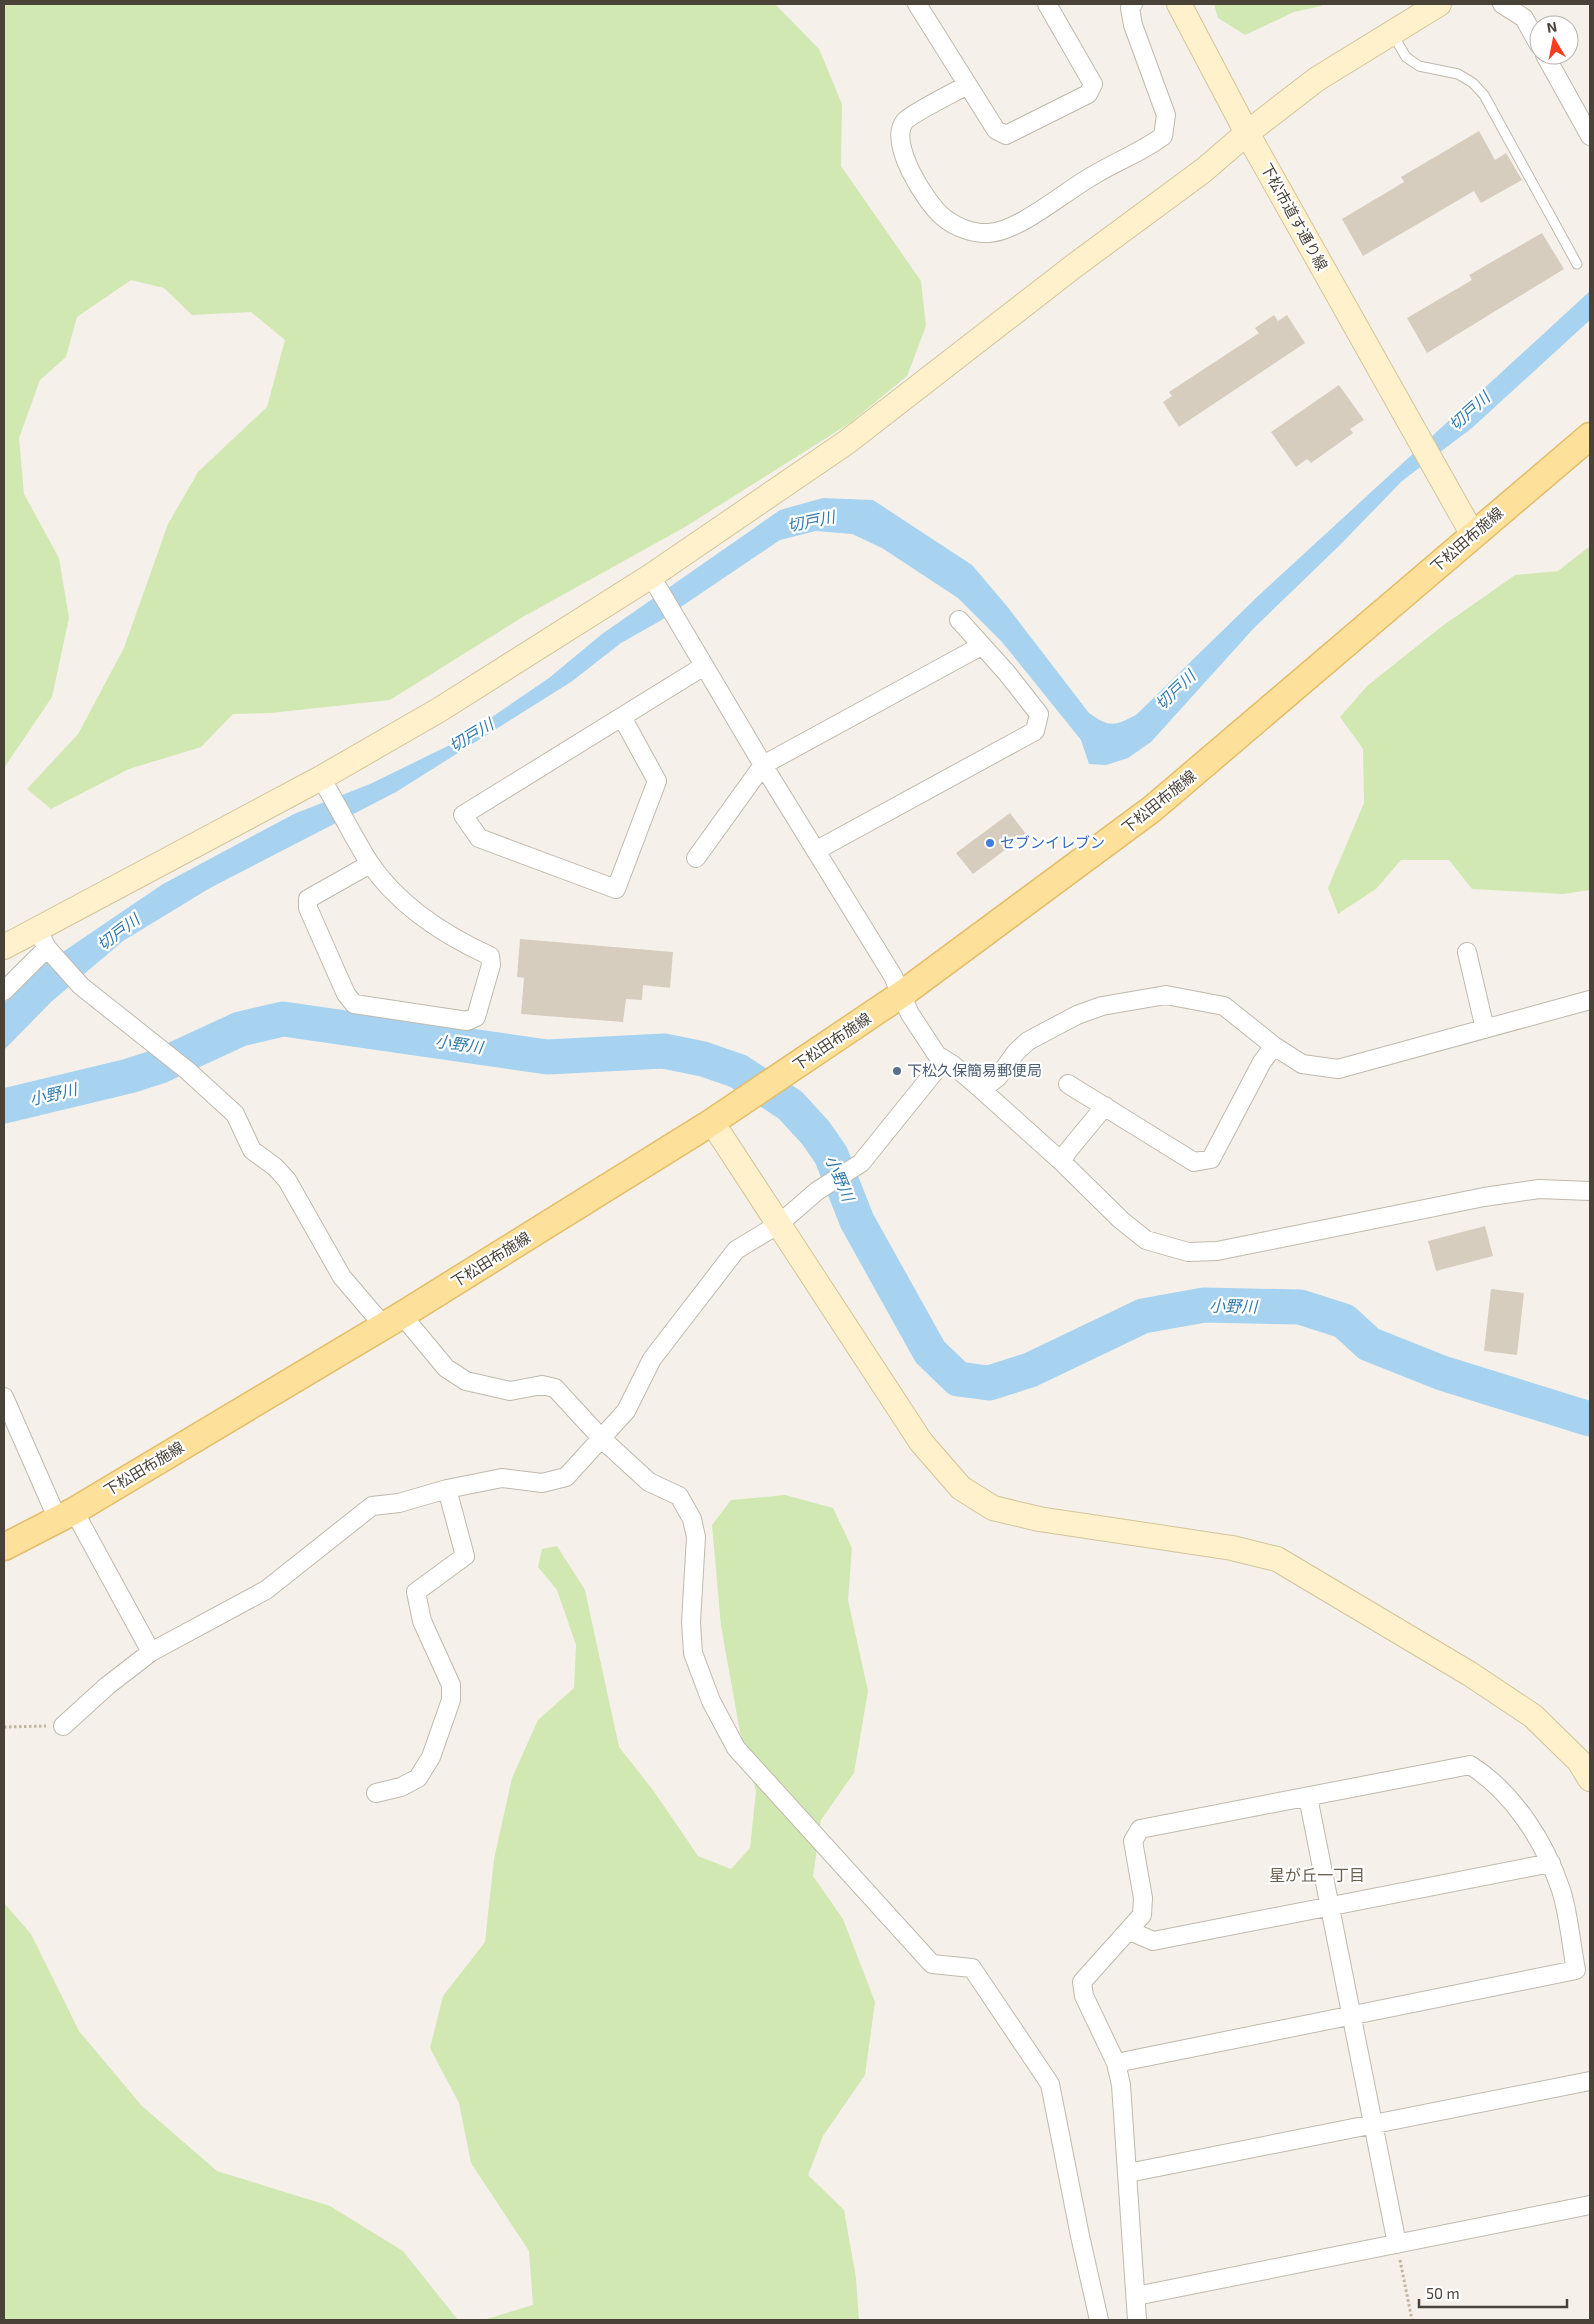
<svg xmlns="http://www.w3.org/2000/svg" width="1594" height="2324" font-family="'Exo 2','Noto Sans JP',sans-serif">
	<rect width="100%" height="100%" fill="#f5f1ea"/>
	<path fill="#d1e8b3" d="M4,4H775L819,49L842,104L841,166L921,281L926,326L907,376L850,423L685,527L521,618L390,700L271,713L233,714L201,747L129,769L51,809L27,789L78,734L124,648L168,524L198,472L267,407L285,340L251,312L192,315L164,288L131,280L77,317L66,357L40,380L19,438L24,494L59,558L69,618L52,697L4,768Z
		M1214,4H1322L1321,6L1294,12L1245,35L1218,18Z
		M1590,546V890L1563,894L1472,889L1449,860H1401L1376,889L1338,914L1328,888L1364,803L1363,749L1340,717L1367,686L1441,627L1515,575L1558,571Z
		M785,1495L833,1508L852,1548L848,1600L868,1691L854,1773L821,1820L813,1876L843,1919L875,2002L865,2075L823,2136L808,2175L844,2210L856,2278L859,2320H483L533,2305L529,2251L471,2163L459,2103L430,2048L443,1996L485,1942L494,1859L512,1778L538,1720L574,1688L576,1645L557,1590L538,1567L542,1549L557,1546L585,1590L619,1747L653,1790L698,1856L731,1869L750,1848L756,1791L740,1732L721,1626L712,1525L731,1500Z
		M4,1903L31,1934L79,2031L142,2106L217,2171L330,2206L403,2251L458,2320H4Z"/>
	<path fill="#a7d3f0" d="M1590,291V320L1472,428L1402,481L1340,545L1254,628L1151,742L1128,758L1106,765L1089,764L1081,740L1002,642L958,598L882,548L852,534L816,531L780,540L660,621L621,643L571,682L396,792L210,888L123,941L51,1002L4,1050V1003L42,966L163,884L294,814L370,784L454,743L549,678L602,634L780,510L823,498L873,500L972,565L1006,605L1089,713C1110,728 1114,726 1136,715L1258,596Z"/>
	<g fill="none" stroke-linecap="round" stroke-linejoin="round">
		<path stroke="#a7d3f0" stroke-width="35" d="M4,1106L129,1076L160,1066L240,1029L283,1019L547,1057L664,1051L703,1059L738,1071L790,1105L815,1132L831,1155L857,1221L930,1352L958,1379L989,1383L1030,1370L1143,1316L1204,1305L1300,1307L1344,1321L1369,1344L1442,1373L1590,1419"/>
	</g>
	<path fill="#d6cdbf" d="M1479,131L1495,160L1506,153L1522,180L1481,203L1474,191L1363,256L1342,219L1404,182L1401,177Z
		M1542,233L1564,269L1427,353L1407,318L1472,280L1469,275Z
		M1274,315L1278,321L1287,315L1305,343L1179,427L1163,402L1172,396L1169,392L1259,333L1255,328Z
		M1339,385L1364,420L1350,429L1353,433L1311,463L1307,459L1296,467L1271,432Z
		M1010,813L1026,834L973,874L956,853Z
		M520,939L673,952L670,988L643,985L642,1000L626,999L623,1022L521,1014L524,978L517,977Z
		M1485,1226L1493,1256L1436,1271L1428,1241Z
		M1491,1289L1524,1293L1517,1355L1484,1351Z"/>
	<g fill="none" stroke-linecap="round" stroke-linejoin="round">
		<g stroke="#c0b9ac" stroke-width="11">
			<path id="lane" d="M1392,33L1406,57L1419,66L1458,74L1473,83L1484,95L1577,264"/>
		</g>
		<g stroke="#c0b9ac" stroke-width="20">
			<path id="street" d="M917,4L996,130L1006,135L1088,94L1093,84L1047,4
				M1502,4L1524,18L1539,45
				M1545,55L1590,136
				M967,85C955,92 912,113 905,121C887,142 926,203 943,217C955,227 973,234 989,233C1020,231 1065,191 1094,175C1117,161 1142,152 1163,136L1166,115L1133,25L1130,8L1133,4
				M651,576L763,765L893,976L910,1014L937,1055L953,1065L982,1090L1062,1162L1121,1220L1146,1240L1188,1252L1217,1251L1484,1197L1539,1189L1590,1191
				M622,717L657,781L616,889L479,838L463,815L704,666
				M321,778C338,806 352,835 369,862C397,904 444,935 490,956L491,965L476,1017L467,1021L354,1004L346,994L308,908V899L370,864
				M817,850L1035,731L1039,714L1006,672L959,620
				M696,858L763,765L981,646
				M37,929L47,948L81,986L188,1071L235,1114L252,1150L275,1167L287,1180L342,1277L383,1325
				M1467,952L1485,1029
				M4,991L47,948
				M1068,1084L1194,1162L1211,1159L1262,1062L1274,1046
				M982,1090L998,1077L1016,1052L1028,1041L1077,1015L1102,1006L1166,995L1224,1006L1274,1046L1302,1064L1338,1069L1590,1000
				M1062,1162L1067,1152L1105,1106
				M402,1315L446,1368L466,1381L510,1391L542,1385L555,1388L602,1439L649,1482L679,1496L692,1519L696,1537L691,1622L693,1653L711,1701L736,1748L932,1964L972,1968L1050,2084L1080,2236L1099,2320
				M4,1397L58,1520
				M74,1511L151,1652
				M63,1726L107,1686L151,1652L266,1590L372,1506L399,1503L447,1489L502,1478L542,1483L566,1477L626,1411L652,1359L736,1250L779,1224L817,1191L861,1163L944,1060
				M376,1793L401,1787L418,1778L431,1757L451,1700V1685L422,1621L416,1592L465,1556L447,1489
				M1308,1797L1397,2244
				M1130,1931L1153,1941L1551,1863
				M1116,2063L1576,1970C1571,1944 1569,1915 1561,1890C1545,1842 1513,1792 1470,1765L1140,1829L1133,1841L1143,1898L1142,1915L1082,1982L1084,1996L1116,2063L1121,2085L1137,2320
				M1128,2173L1590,2081
				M1136,2296L1590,2205"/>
		</g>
		<g stroke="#d4c49a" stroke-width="26">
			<path id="secondary" d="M1179,4L1247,133L1473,535
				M4,947L321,778L439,710L651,576L847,442L1074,266L1204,170L1247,133L1317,79L1439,4
				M712,1122L921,1442L961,1488L993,1508L1039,1519L1232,1548L1277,1559L1470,1674L1533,1716L1579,1761L1590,1779"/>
		</g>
		<g stroke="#e3bd69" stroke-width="29">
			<path id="primary" d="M4,1547L74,1511L402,1315L712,1122L902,994L1152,809L1590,436"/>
		</g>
		<path stroke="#c2b59e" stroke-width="3" stroke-dasharray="2.5 2.5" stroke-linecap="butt" d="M4,1727L46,1726
			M1400,2260L1412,2320"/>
		<use href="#lane" stroke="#fff" stroke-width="9"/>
		<use href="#street" stroke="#fff" stroke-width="18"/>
		<use href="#secondary" stroke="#fef1cb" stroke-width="24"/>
		<use href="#primary" stroke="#fde09a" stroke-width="26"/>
	</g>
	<circle fill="#3f7fe0" stroke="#fff" stroke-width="2" cx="990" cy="843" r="5"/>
	<circle fill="#5c6f8a" stroke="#fff" stroke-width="2" cx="897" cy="1071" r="5"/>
	<g text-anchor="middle" stroke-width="4.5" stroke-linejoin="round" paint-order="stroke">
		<g font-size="15" fill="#494238" stroke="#fff">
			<text transform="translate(1294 217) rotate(61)" y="5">下松市道す通り線</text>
			<text transform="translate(1467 540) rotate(-41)" y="5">下松田布施線</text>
			<text transform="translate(1159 802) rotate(-39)" y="5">下松田布施線</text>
			<text transform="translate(832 1042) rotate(-34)" y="5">下松田布施線</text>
			<text transform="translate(491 1260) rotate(-32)" y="5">下松田布施線</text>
			<text transform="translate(144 1469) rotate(-31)" y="5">下松田布施線</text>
		</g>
		<g font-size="15" fill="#366cbe" stroke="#fff" text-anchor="start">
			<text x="1000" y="848">セブンイレブン</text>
		</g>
		<g font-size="15" fill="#4e5e75" stroke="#fff" text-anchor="start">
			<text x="907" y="1076">下松久保簡易郵便局</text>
		</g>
		<g font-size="16" font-style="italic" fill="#2f7aad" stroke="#fff">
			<text transform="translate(1469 411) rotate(-42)" y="6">切戸川</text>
			<text transform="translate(811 521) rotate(-11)" y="6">切戸川</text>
			<text transform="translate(1175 690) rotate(-44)" y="6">切戸川</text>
			<text transform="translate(471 735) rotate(-31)" y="6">切戸川</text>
			<text transform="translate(118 932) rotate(-37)" y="6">切戸川</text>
			<text transform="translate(459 1044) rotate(8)" y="6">小野川</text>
			<text transform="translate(53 1094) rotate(-13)" y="6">小野川</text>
			<text transform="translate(840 1178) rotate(67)" y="6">小野川</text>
			<text transform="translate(1233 1306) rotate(1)" y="6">小野川</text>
		</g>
		<g font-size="16" fill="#6c604f" stroke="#fff">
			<text x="1317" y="1881">星が丘一丁目</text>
		</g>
	</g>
	<rect width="1594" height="2324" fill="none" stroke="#494238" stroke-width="10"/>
	<g transform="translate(1554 40) rotate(350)"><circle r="24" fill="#ffffff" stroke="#b6b3af"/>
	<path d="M0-4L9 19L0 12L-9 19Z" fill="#f83c1d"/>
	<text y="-8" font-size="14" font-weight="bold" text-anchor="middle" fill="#494238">N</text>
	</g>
	<path d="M1419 2299v8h148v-8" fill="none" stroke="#494238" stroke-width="2.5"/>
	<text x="1426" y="2299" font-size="15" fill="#494238" stroke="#ffffff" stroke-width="4" paint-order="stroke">50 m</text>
</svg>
